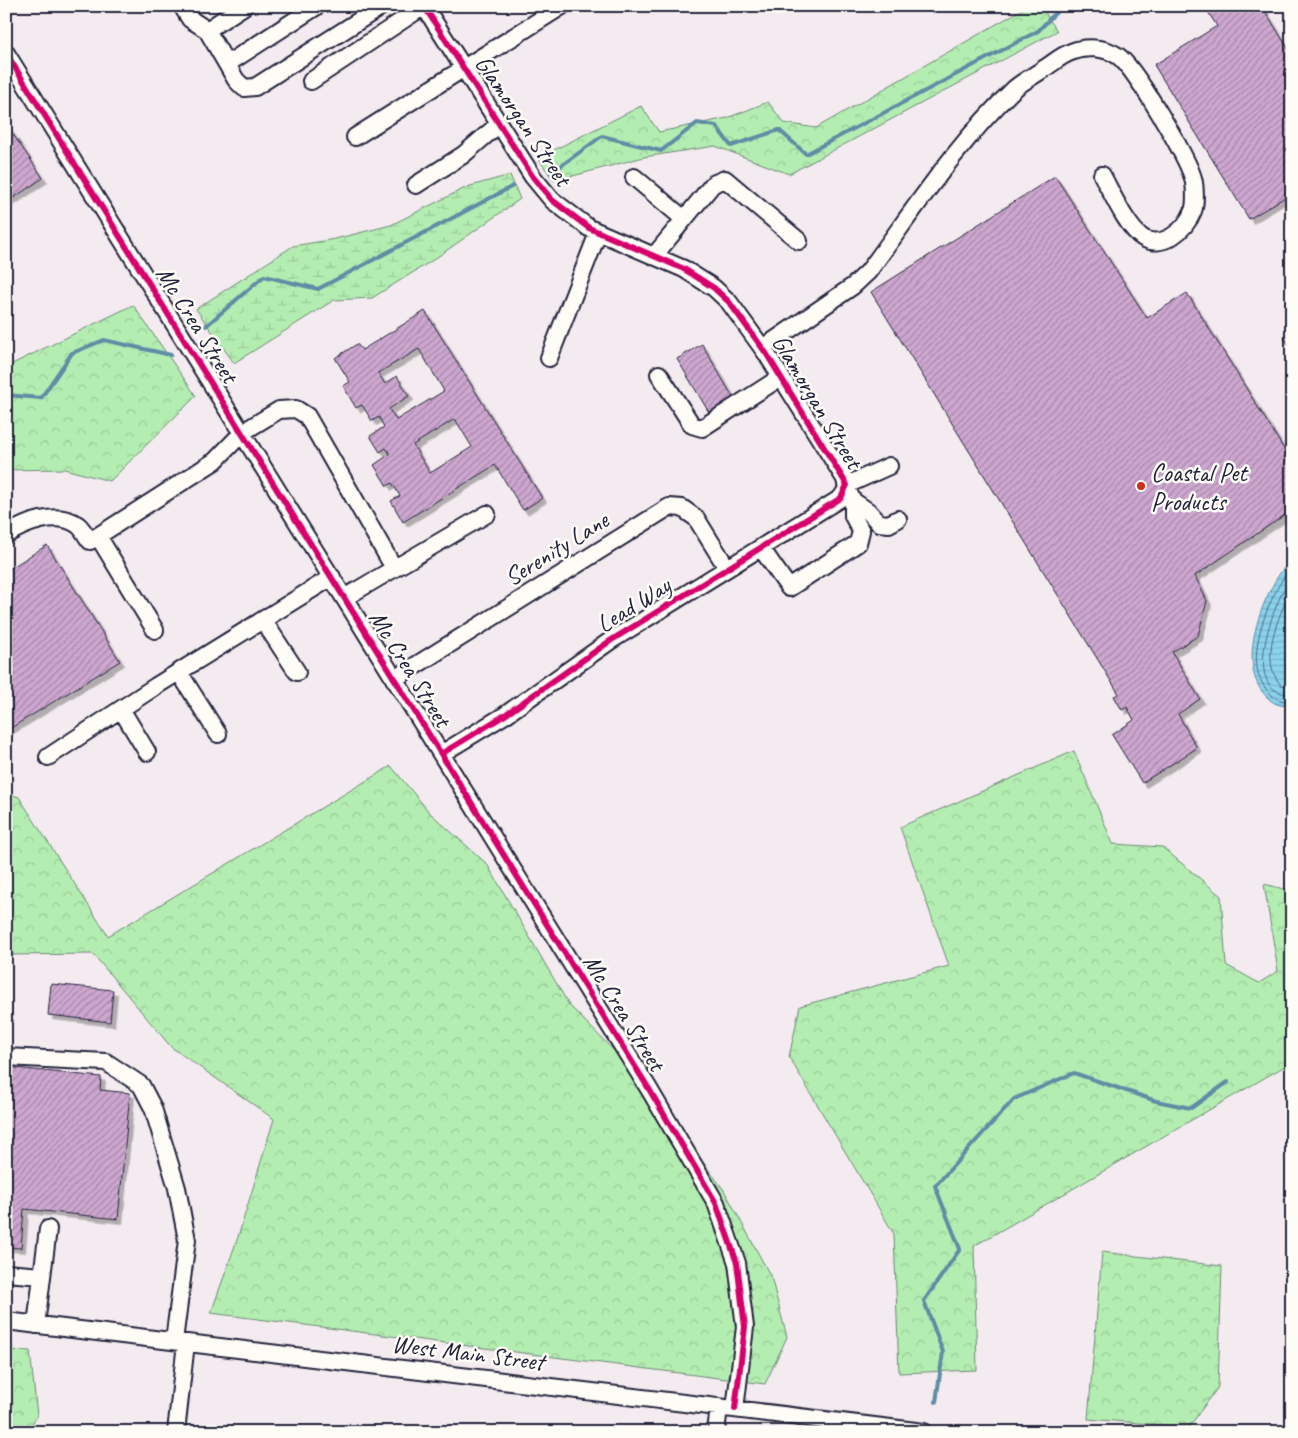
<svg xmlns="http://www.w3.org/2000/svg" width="1298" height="1438" font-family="Caveat,sans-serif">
	<defs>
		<pattern id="forest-crowns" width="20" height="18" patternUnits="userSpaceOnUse" patternTransform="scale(1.25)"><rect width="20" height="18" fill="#b4edb1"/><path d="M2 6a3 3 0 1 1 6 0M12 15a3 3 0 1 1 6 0" fill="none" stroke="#9acb99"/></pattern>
		<pattern id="wetland-marsh" width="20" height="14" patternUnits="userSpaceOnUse" patternTransform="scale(1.25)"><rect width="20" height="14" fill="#b4edb1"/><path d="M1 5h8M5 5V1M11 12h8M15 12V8" fill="none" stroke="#9acb99"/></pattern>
		<pattern id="water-rules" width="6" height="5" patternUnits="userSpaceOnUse" patternTransform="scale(1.25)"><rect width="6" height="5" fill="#8bd3ed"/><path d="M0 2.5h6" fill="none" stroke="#78b5cc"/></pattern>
		<pattern id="building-hatch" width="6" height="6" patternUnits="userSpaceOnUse" patternTransform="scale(1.25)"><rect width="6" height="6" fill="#cda7cf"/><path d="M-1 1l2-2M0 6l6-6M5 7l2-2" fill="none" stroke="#a688a9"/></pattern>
		<filter id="shadow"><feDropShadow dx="4.5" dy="4.5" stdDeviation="0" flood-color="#0004"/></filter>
	</defs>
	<rect width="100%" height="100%" fill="#f3ebef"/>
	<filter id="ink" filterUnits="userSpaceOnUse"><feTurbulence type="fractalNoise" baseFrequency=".02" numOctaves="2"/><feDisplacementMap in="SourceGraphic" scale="10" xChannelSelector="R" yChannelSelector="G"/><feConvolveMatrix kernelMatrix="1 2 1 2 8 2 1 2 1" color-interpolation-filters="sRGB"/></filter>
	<g filter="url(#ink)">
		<path fill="url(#forest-crowns)" stroke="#6b8876" d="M1028,6H1041L1057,31L789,174L715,146L644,157L554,181L538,158L641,106L659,132L727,118L768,102L784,123L816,128Z
			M133,305L196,396L110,481L64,469L6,470V367Z
			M1074,751L1113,844L1162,847L1221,896L1226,965L1259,983L1278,971L1264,884L1292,891V1062L974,1246L977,1370L899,1373L894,1234L789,1057L800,1006L949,966L900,827Z
			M391,766L430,813L487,864L569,1005L632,1069L724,1190L771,1277L787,1337L765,1384L211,1313L238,1237L274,1119L171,1047L93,954L6,955V793L19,797L108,936Z
			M1102,1252L1222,1266L1218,1387L1189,1427L1088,1419Z
			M6,1350L30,1351L37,1415L28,1432H6Z"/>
		<path fill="url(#wetland-marsh)" stroke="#6b8876" d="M510,175L520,199L433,260L372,298L334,300L234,363L196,309L293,246L335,239L391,225L467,187Z"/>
		<path fill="url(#water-rules)" stroke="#618ca6" d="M1292,558V705C1280,707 1273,704 1265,695C1234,662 1265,586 1292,558Z"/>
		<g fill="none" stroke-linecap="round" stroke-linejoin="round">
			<path stroke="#4c6982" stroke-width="1" d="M1292,565C1271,593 1239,661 1268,691C1275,700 1281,701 1292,701
				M1292,576C1275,598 1237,696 1292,694
				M1292,588C1279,615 1258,660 1281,685L1292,687"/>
			<path stroke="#618ca6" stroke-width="4" d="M551,173L602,136L661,151L697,123L716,126L731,146L779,130L806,154L1038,31L1062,6
				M206,326L264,276L318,289L513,186
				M6,395L41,398L72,353L104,340L171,355
				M936,1402L943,1352L924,1301L960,1249L935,1186L1014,1099L1074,1073L1156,1101L1191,1108L1228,1082"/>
		</g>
		<path fill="url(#building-hatch)" stroke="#22223b" fill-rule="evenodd" filter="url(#shadow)" d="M1217,6H1262L1292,55V193L1249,219L1154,65L1217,26L1208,12Z
			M6,124L43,178L6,203Z
			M1055,176L1147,318L1187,293L1292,462V510L1195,576L1207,601L1198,636L1172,652L1200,699L1178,714L1197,748L1142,783L1112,735L1134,720L1127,707L1122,710L1114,696L1119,694L871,292Z
			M425,311L542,498L523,510L495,465L403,522L391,501L400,496L392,483L387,486L374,465L390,454L386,448L380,452L370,436L384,427L379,417L372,421L362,405L356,408L343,386L350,382L335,358L357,344L362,350ZM419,349L444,391L396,420L389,409L409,396L397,376L385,384L378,373ZM455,419L472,447L430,473L413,445Z
			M1292,333V350L1284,338Z
			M702,344L734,399L710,414L677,359Z
			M47,545L120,661L6,731V571Z
			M51,984L113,990L110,1022L48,1015Z
			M6,1067L101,1077L100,1090L130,1093L118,1219L24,1209L21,1248L6,1247Z"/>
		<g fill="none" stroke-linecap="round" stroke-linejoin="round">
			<g stroke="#22223b" stroke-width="20">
				<path id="minor" d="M182,6L190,19L207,30L236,80L244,88L255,87L382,6
					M424,6L533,177L552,200L589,228L684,269L714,288L729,302L766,353L845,479L847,489L853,501L868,511L879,523L889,524L898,519
					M207,30L244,6
					M6,53L649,1089L716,1203L737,1263L745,1327L735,1409
					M227,64L317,6
					M311,81L424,6
					M355,137L562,6
					M634,177L684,219
					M416,185L463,155L499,124
					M654,256L713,184L725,179L799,241
					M763,348L853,286L868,272C914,210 957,143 1014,89C1023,81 1035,75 1045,68C1053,63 1062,55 1071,52C1085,46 1105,47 1118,56C1134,66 1187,157 1193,178C1195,185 1196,204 1193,211C1186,229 1163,250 1143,238C1127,228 1112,193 1102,175
					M549,358L598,233
					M659,374L692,425L702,428L781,377
					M847,485L889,466
					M6,535C25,523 57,510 78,525C83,529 86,536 90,541L215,461L243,432L279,410L296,409L307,416L394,568
					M98,536L155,630
					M761,548L789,588L858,543L861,531L853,516V501
					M344,598L487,514
					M263,620L297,672
					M179,672L218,734
					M394,679L669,507L682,508L696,518L727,568
					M121,709L147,752
					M441,754L505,715L610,641L841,498L847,489
					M48,757L156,686L332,577
					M6,1057L106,1062L141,1085L153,1108L177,1188L187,1240L174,1341
					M6,1273L42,1276
					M6,1321L924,1432
					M36,1325L48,1229
					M176,1432L186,1343
					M716,1432L719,1407"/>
			</g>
			<use href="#minor" stroke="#fdfcf7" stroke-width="16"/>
			<g stroke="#fdfcf7" stroke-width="9">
				<path id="cycleway" d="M424,6L533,177L552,200L589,228L684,269L714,288L729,302L766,353L847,485L841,498L610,641L505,715L441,754
					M6,53L649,1089L716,1203L737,1263L745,1327L735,1409"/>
			</g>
			<use href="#cycleway" stroke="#d6006c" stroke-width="6"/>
		</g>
	</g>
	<circle fill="#c8321e" stroke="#fdfcf7" stroke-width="2" cx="1141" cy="486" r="5"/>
	<g text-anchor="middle" stroke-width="5" stroke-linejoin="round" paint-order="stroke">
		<g font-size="25" fill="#22223b" stroke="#fdfcf7">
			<text transform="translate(524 120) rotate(56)" y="9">Glamorgan Street</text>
			<text transform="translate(198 324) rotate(58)" y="9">Mc Crea Street</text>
			<text transform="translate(818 401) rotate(59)" y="9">Glamorgan Street</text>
			<text transform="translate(556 548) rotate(-32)" y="9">Serenity Lane</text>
			<text transform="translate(633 604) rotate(-32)" y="9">Lead Way</text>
			<text transform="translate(411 668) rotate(58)" y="9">Mc Crea Street</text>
			<text transform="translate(625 1012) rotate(58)" y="9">Mc Crea Street</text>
			<text transform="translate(468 1352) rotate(7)" y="9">West Main Street</text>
		</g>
		<g font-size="25" fill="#22223b" stroke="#fdfcf7" text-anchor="start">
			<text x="1151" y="481">Coastal Pet<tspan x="1151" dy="29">Products</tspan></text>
		</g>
	</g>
	<rect width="1298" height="1438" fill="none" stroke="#fdfcf7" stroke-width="25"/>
	<rect x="12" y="12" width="1273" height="1413" fill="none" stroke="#22223b" stroke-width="2" filter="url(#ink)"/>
</svg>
